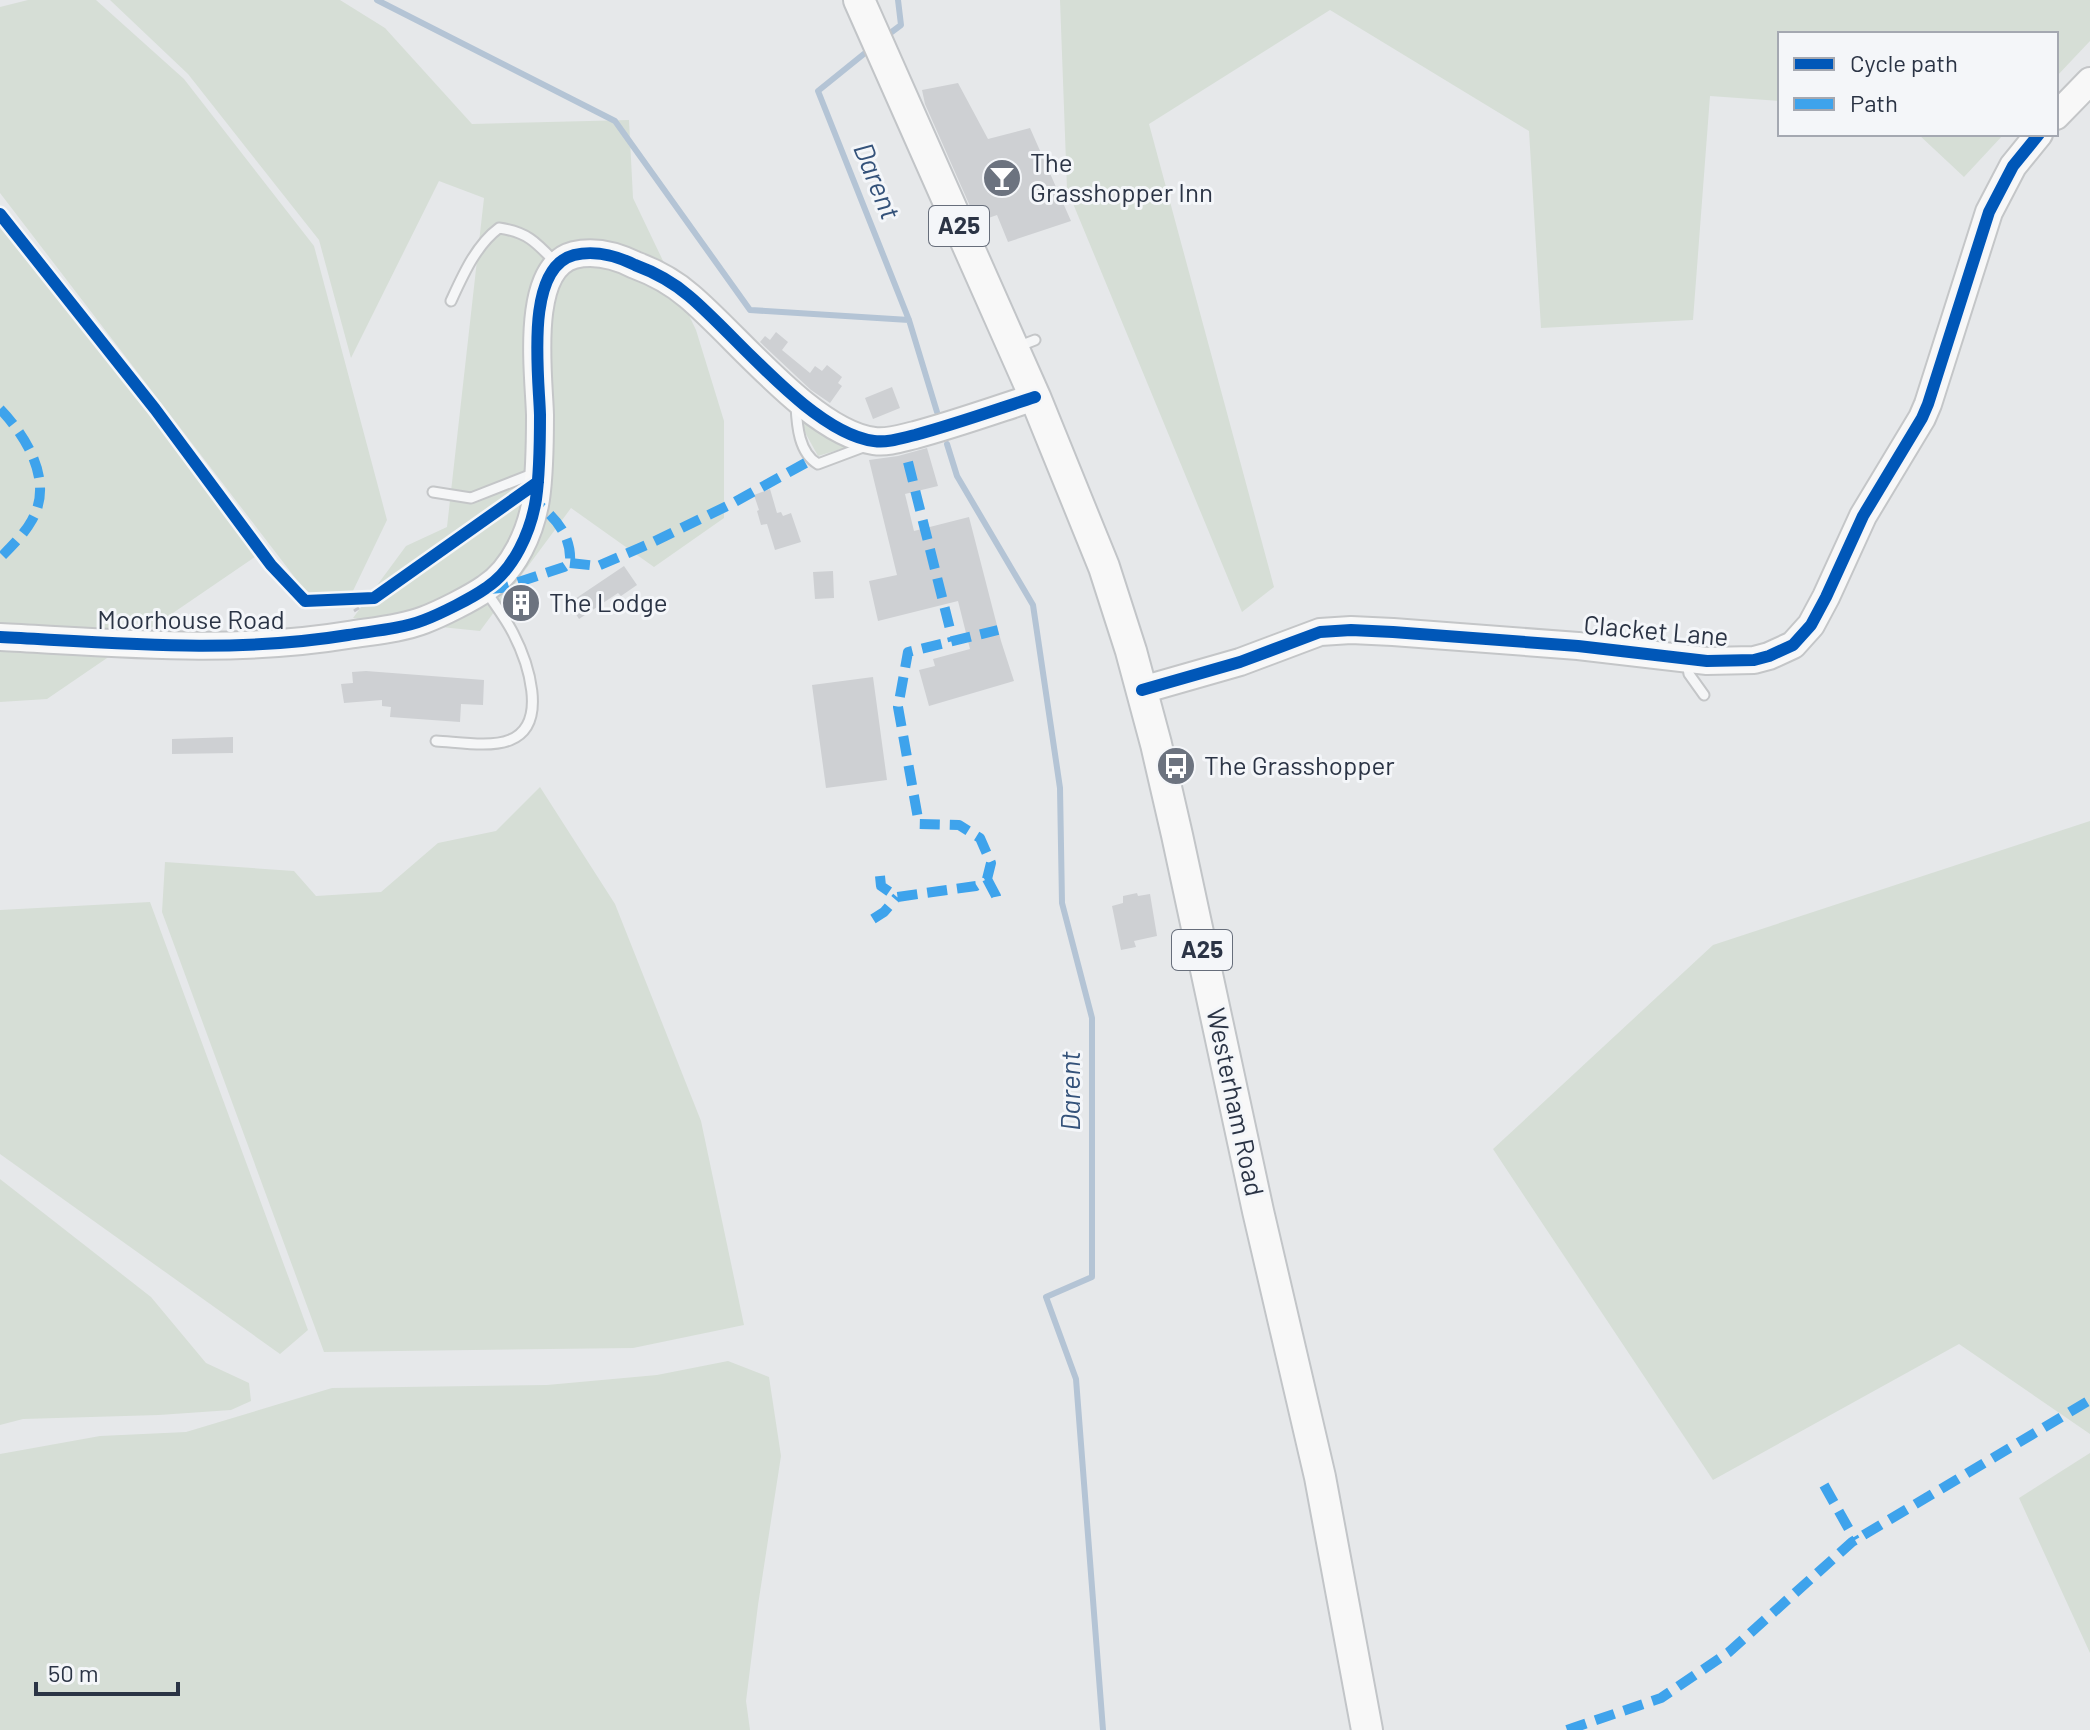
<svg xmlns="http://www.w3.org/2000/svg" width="2090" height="1730" font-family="Barlow,sans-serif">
	<rect width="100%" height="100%" fill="#e6e8ea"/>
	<path fill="#d6ded6" d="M28,0H96L184,79L314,246L387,520L351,595L316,605L0,193V7Z
		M110,0H340L385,28L472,124L629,120L633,198L696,330L724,421V518L654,567L571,508L480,631L353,618L406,546L447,527L484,198L439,181L351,358L319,240L188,74Z
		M1060,0H2090V41L2056,77V34H1780V101L1710,96L1693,320L1541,328L1529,131L1330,10L1149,124L1274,587L1242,612L1067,189Z
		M1918,134H2004L1964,177Z
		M0,210L258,555L47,699L0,702Z
		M803,418L858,444L818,456L801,425Z
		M540,787L615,904L701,1121L744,1325L633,1348L324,1352L162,912L165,862L294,871L316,896L381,892L438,843L496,831Z
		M2090,821V1434L1959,1344L1713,1480L1493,1149L1713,945Z
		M150,902L308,1330L280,1354L0,1154V910Z
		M0,1179L151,1297L206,1363L249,1383L251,1401L231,1410L159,1415L23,1419L0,1425Z
		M728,1361L769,1377L781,1456L758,1605L746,1701L750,1730H0V1454L100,1436L186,1432L332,1388L547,1385L657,1375Z
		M2090,1453V1653L2019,1498Z"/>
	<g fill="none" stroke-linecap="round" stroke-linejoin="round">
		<path stroke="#b4c4d5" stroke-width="6" d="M377,0L615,121L750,310L909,320
			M885,37L901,25L898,0
			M870,49L818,91L909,320L937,412
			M947,444L957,476L1033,605L1060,788L1062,903L1092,1018V1277L1046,1297L1076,1379L1103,1730"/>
	</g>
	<path fill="#ced0d3" d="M958,83L988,139L1030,128L1071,221L1008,242L997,215L977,222L925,104L922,90Z
		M776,332L788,342L782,350L810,373L815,366L822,371L827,365L842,377L838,383L842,386L830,403L811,390L760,342L765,336L770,340Z
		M892,387L900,408L873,419L865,398Z
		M927,448L938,486L905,494L914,531L969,517L1001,641L1014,681L929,706L919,670L935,666L933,659L970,649L958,601L878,621L869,581L897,575L869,460L898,456Z
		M770,489L777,513L781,512L783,516L791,513L801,542L775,550L767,524L761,525L757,511L759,510L754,495Z
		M624,566L637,585L621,596L618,593L579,619L569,603Z
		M833,571L834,598L815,599L813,572Z
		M531,590L537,608L511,615L505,598Z
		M366,671L484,680L483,705L461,704L460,722L390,717L391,707L382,706V700L344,703L341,684L353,683L352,672Z
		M873,677L887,780L826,788L812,685Z
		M233,737V753L172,754V739Z
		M1137,893L1138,896L1150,894L1157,936L1134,941L1136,947L1121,950L1112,906L1123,903V896Z"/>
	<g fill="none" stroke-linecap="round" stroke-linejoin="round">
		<g stroke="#c4c6c8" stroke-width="13">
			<path id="lane" d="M451,301C463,275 476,245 499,228C527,232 536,242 555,262
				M1017,347L1035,340
				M796,406C797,426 799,453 818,464L866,446
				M433,492L471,498L535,473
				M1687,663L1689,674L1704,695
				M436,741C457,742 491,748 510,740C550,724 527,660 513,633C506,619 495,605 486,591"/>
		</g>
		<g stroke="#c4c6c8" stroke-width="30">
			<path id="secondary" d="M2056,116L2090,81
				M0,637C116,643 233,654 348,635C373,631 401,629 424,620C440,614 472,598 486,588C514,570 531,531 536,499C540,471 540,443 540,415C539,376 524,268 574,255C595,250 617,256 635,265C654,272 674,283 689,296C737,336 812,433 874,441C888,443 902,438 915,435C956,424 995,410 1035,397
				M1142,690L1240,662L1320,632L1351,630L1393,632L1578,646L1707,661L1754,660L1769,656L1793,645L1811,625L1826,597L1863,516L1922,418L1928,404L1989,212L2013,166L2039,134"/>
		</g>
		<g stroke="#c2c5c8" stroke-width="34">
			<path id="primary" d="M859,0L1035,397L1104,567L1131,651L1156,744L1177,835L1258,1211L1320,1477L1367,1730"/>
		</g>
		<path stroke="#c5c6ca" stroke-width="3" stroke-dasharray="6 6" stroke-linecap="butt" d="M354,611L374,598"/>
		<use href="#lane" stroke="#f5f6f7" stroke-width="9"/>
		<use href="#secondary" stroke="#f8f8f8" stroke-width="26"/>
		<use href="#primary" stroke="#f8f8f8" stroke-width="30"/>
		<path stroke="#3ea3ec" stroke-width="10" stroke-dasharray="20 10" stroke-linecap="butt" d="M0,409C27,437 54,482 32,520C25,533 11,547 0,558
			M908,462L953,641
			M570,563L598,566L651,543L731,504L811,460
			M489,589L501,588L564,567L570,563C572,537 556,517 535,502
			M880,876L881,886L897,897L976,886L987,879L991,863L980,838L959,825L919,824L898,707L908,652L998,630
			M987,879L996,896L998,905
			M873,919L884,912L897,897
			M1824,1485L1855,1540
			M1567,1730L1661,1698L1729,1652L1852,1542L2090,1400"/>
		<g stroke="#f4f6f9" stroke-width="17">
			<path id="cycleway" d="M0,214L155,409L271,565L305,601L374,598L538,482
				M0,637C116,643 233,654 348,635C373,631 401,629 424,620C440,614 472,598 486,588C514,570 531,531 536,499C540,471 540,443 540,415C539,376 524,268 574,255C595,250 617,256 635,265C654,272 674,283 689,296C737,336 812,433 874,441C888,443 902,438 915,435C956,424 995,410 1035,397
				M1142,690L1240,662L1320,632L1351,630L1393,632L1578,646L1707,661L1754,660L1769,656L1793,645L1811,625L1826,597L1863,516L1922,418L1928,404L1989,212L2013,166L2039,134"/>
		</g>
		<use href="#cycleway" stroke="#0057b8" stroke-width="12"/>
	</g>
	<defs>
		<g id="bar-disc" transform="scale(2)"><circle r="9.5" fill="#6c737f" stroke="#f4f6f9"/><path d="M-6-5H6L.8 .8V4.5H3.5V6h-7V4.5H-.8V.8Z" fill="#fff"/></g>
		<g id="building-disc" transform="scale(2)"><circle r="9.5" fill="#6c737f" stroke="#f4f6f9"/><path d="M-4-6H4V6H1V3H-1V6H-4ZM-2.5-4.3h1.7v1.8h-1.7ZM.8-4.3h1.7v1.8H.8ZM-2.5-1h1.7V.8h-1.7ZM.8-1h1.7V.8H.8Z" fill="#fff"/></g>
		<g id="bus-disc" transform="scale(2)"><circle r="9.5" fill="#6c737f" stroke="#f4f6f9"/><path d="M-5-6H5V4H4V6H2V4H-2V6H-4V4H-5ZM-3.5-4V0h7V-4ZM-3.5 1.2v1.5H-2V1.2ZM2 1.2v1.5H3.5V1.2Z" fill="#fff"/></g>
	</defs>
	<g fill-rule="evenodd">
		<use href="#bar-disc" x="1002" y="178"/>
		<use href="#building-disc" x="521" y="603"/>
		<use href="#bus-disc" x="1176" y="766"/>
	</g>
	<g text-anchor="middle" stroke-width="6" stroke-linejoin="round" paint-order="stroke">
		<g fill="#f4f6f9" stroke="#676e7b" stroke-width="2">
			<rect x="929" y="206" width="60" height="40" rx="6"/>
			<rect x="1172" y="930" width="60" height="40" rx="6"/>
		</g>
		<g font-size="24" font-weight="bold" fill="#2b3445">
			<text x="959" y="234">A25</text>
			<text x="1202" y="958">A25</text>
		</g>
		<g font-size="26" fill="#2b3445" stroke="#f4f6f9" text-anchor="start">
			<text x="1030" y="172">The<tspan x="1030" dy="30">Grasshopper Inn</tspan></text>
			<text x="549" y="612">The Lodge</text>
			<text x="1204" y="775">The Grasshopper</text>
		</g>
		<g font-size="26" fill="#2b3445" stroke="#f4f6f9">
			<text x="191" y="629">Moorhouse Road</text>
			<text transform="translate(1656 631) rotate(5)" y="9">Clacket Lane</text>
			<text transform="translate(1235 1102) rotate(78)" y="9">Westerham Road</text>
		</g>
		<g font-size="28" font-style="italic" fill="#34527a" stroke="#f4f6f9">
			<text transform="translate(877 181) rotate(68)" y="10">Darent</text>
			<text transform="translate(1070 1091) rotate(-90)" y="10">Darent</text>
		</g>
	</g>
	<rect x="1778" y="32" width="280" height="104" fill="#f4f6f9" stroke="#a4a8b1" stroke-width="2"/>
	<rect x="1794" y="58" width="40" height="12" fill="#0057b8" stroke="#a4a8b1" stroke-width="2"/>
	<text x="1850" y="72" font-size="24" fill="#2b3445">Cycle path</text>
	<rect x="1794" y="98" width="40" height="12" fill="#3ea3ec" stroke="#a4a8b1" stroke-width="2"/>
	<text x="1850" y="112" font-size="24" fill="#2b3445">Path</text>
	<path d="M36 1682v12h142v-12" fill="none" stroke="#2b3445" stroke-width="4"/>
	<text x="48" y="1682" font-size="24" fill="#2b3445" stroke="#f4f6f9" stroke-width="6" paint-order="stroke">50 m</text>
</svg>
